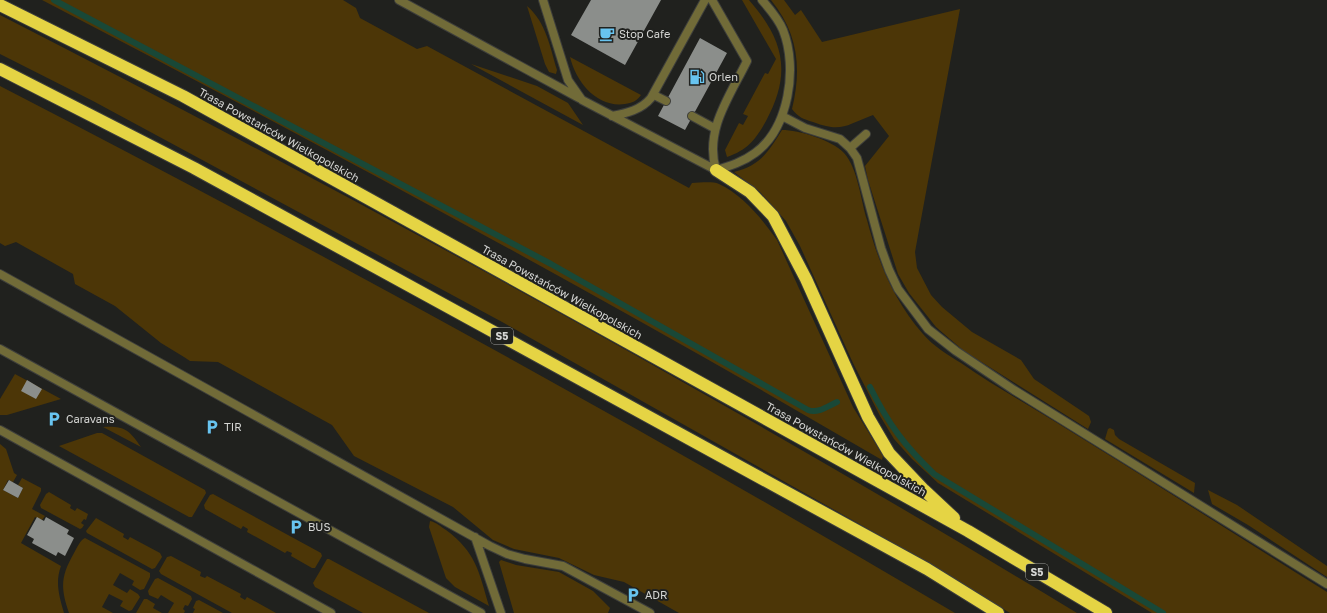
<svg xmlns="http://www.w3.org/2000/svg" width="1327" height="613" font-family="'Golos Text',sans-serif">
	<rect width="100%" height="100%" fill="#20211e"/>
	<path fill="#4c3607" d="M42,0H343L356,8L360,18L417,49L427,46L689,188L692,183C699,183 712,181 719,184C743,195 762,219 777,240L853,407L883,456L882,460C606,298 325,147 42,0Z
		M742,0H749C784,40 792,73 766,121C756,139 748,150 727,157L725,150L739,123L743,125L748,116L743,114L765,73L768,74L776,59Z
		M771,0H784L795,15L801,10L822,42L960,9L919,230L915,252L917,268L931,295L942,307L972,332L1021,360L1034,379L1089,416L1091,422L1088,429L964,351L936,327L909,293L898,274L868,180L865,166L889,136L873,115C846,125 842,133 813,122C803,119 798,117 792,109C802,68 798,33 771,0Z
		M527,6C546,22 550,47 557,70L556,74L549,72L545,64Z
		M0,15C365,202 726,400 1077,613H1010L923,560L504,323L93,101L0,54Z
		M570,57L641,95C637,101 632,103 625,104C597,108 576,82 570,57Z
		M471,64L537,86L568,103L583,125Z
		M0,86C323,253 642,428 955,613H679L624,582L594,575L559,558L514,549L493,540L453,507L354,456L332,425L218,362L190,361L184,357L161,343L115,306L75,284L73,274L16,242L5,246L0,243Z
		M782,130C799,130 832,140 844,153C858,168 861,202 867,220C878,262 894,301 923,334C933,346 948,355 961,363C991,384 1023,402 1054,421C1145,477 1236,535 1327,592V613H1152L938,483L912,459L894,439L880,416L853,363L800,246L786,221L760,192L734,172C761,165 768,152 782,130Z
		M15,374L61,399L7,415H0V399Z
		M103,427C125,426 129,430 141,447Z
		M1110,428L1114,430L1115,435L1119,439L1195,483L1194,493L1105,439L1108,429Z
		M97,433H102L205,490L206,493L192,517H189L59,446Z
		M0,444L6,449L14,473L17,475L13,482L8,480L3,490L18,498L23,488L18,485L22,478L41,488V491L32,509L45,516L42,520L35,517L21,543L61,566C55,582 59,596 64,613H0Z
		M1208,490L1237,505L1327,566V577L1248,525L1212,504Z
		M49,492L71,505L70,508L75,511L77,508L88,514L86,520L84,519L81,523L84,525L82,528L80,529L41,508L40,505L46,494Z
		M213,494L321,553L322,556L315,568H312L291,556L292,553L287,551L285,553L247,532L248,529L243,526L241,529L205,509L204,505L210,495Z
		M96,518L124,534L123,537L128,540L130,537L160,553L162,557L155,568L152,569L87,533L86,531Z
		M430,521C436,522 441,527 446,530C476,552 479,572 489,606L455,587L446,578L429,527Z
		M85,538L150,573V577L144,589L140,590L132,585L134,581L120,573L113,585L127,593L130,589L138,594L140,597L132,610L129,611L120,606L123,601L109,594L102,607L113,613H69C60,587 61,576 74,553C77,548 80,540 85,538Z
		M171,556L201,572L200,576L205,578L207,576L241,594L240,597L245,600L247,597L276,613H232L161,574L159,571L167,557Z
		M327,559H329L429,613H363L315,587L313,583Z
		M501,560L516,565L559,572L593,591L610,608L608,613H514L499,562Z
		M158,578L191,596L192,599L188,606L185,605L183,609L185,611L184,613H168L174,603L161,595L158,599L149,595L148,591L155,579Z
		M144,599H147L155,604L153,608L162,613H136Z
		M199,600L223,613H193L195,609L193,608L196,601Z"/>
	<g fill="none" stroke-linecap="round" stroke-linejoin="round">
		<path stroke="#194837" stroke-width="6" d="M54,0L551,264L808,410C818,414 828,406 837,402
			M870,387C889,425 904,445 934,474L1163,613"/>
	</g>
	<path fill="#8b8e8b" d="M591,0H661L625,65L571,35Z
		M700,38L727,53L685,130L658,116Z
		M27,380L42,389L36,399L21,391Z
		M9,480L23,488L18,498L3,490Z
		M37,517L44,521L46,517L69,530L67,534L74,538L65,556L58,552L56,556L32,543L34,539L27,535Z"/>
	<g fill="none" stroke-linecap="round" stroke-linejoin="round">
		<g stroke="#3d3e3b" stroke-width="10">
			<path id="lane" d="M399,0L579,98
				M543,0L568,80L582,100L716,170C730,166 743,162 755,153C789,128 798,68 783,30C779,20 769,8 762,0
				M712,0L747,61C730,96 704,130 716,170
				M654,95L666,101
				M612,116C627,113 641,110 651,98L705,0
				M692,116L714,128
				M782,116L805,128L840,139L850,148
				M866,134L850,148L857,158L881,248L889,270L898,289L928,329L956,351L1014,390L1327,584
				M0,274L490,546L507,554L525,559L563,566L650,613
				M0,349L481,613
				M0,430L331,613
				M475,537L501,613"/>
		</g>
		<g stroke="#3d3e3b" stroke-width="14">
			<path id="highway" d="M0,5L183,96L968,531L1106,613
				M0,69L194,168L927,569L998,613
				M716,170L750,192L773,216L806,279L868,417L889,453L924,490L954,518"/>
		</g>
		<use href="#lane" stroke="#716b38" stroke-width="8"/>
		<use href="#highway" stroke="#e5d444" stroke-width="12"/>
	</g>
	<defs>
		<g id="cafe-bare" transform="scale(1.2)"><path d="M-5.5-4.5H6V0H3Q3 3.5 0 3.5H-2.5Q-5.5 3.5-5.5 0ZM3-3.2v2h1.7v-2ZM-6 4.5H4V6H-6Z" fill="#68c4f0" stroke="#20211e" stroke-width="2.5" paint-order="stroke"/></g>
		<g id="fuel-bare" transform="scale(1.2)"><path d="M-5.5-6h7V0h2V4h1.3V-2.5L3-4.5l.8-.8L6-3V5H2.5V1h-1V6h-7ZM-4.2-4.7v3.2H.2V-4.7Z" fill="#68c4f0" stroke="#20211e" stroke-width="2.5" paint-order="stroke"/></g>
		<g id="parking-bare" transform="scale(1.2)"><path d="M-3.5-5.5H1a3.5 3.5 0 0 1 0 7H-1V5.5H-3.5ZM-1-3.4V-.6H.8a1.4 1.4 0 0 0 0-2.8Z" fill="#68c4f0" stroke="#20211e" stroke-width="2.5" paint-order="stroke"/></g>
	</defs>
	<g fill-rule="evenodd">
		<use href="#cafe-bare" x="607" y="34"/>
		<use href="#fuel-bare" x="697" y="77"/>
		<use href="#parking-bare" x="54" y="419"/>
		<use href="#parking-bare" x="212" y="427"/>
		<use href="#parking-bare" x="296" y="527"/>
		<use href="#parking-bare" x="633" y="595"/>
	</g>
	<g text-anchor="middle" stroke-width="4" stroke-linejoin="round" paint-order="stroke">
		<g fill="#20211e" stroke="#9fa09d" stroke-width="1">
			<rect x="491" y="328" width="22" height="16" rx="3"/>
			<rect x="1026" y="564" width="22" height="16" rx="3"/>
		</g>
		<g font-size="10" font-weight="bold" fill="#d5d6d4">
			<text x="502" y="340">S5</text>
			<text x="1037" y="576">S5</text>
		</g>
		<g font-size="11" fill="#d5d6d4" stroke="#20211e" text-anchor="start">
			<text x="619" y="38">Stop Cafe</text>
			<text x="709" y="81">Orlen</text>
			<text x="66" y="423">Caravans</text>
			<text x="224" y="431">TIR</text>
			<text x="308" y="531">BUS</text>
			<text x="645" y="599">ADR</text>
		</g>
		<g font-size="11" fill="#d5d6d4" stroke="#20211e">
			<text transform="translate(279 135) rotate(29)" y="4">Trasa Powstańców Wielkopolskich</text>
			<text transform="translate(562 292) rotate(29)" y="4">Trasa Powstańców Wielkopolskich</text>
			<text transform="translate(846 449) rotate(29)" y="4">Trasa Powstańców Wielkopolskich</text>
		</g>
	</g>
</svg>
